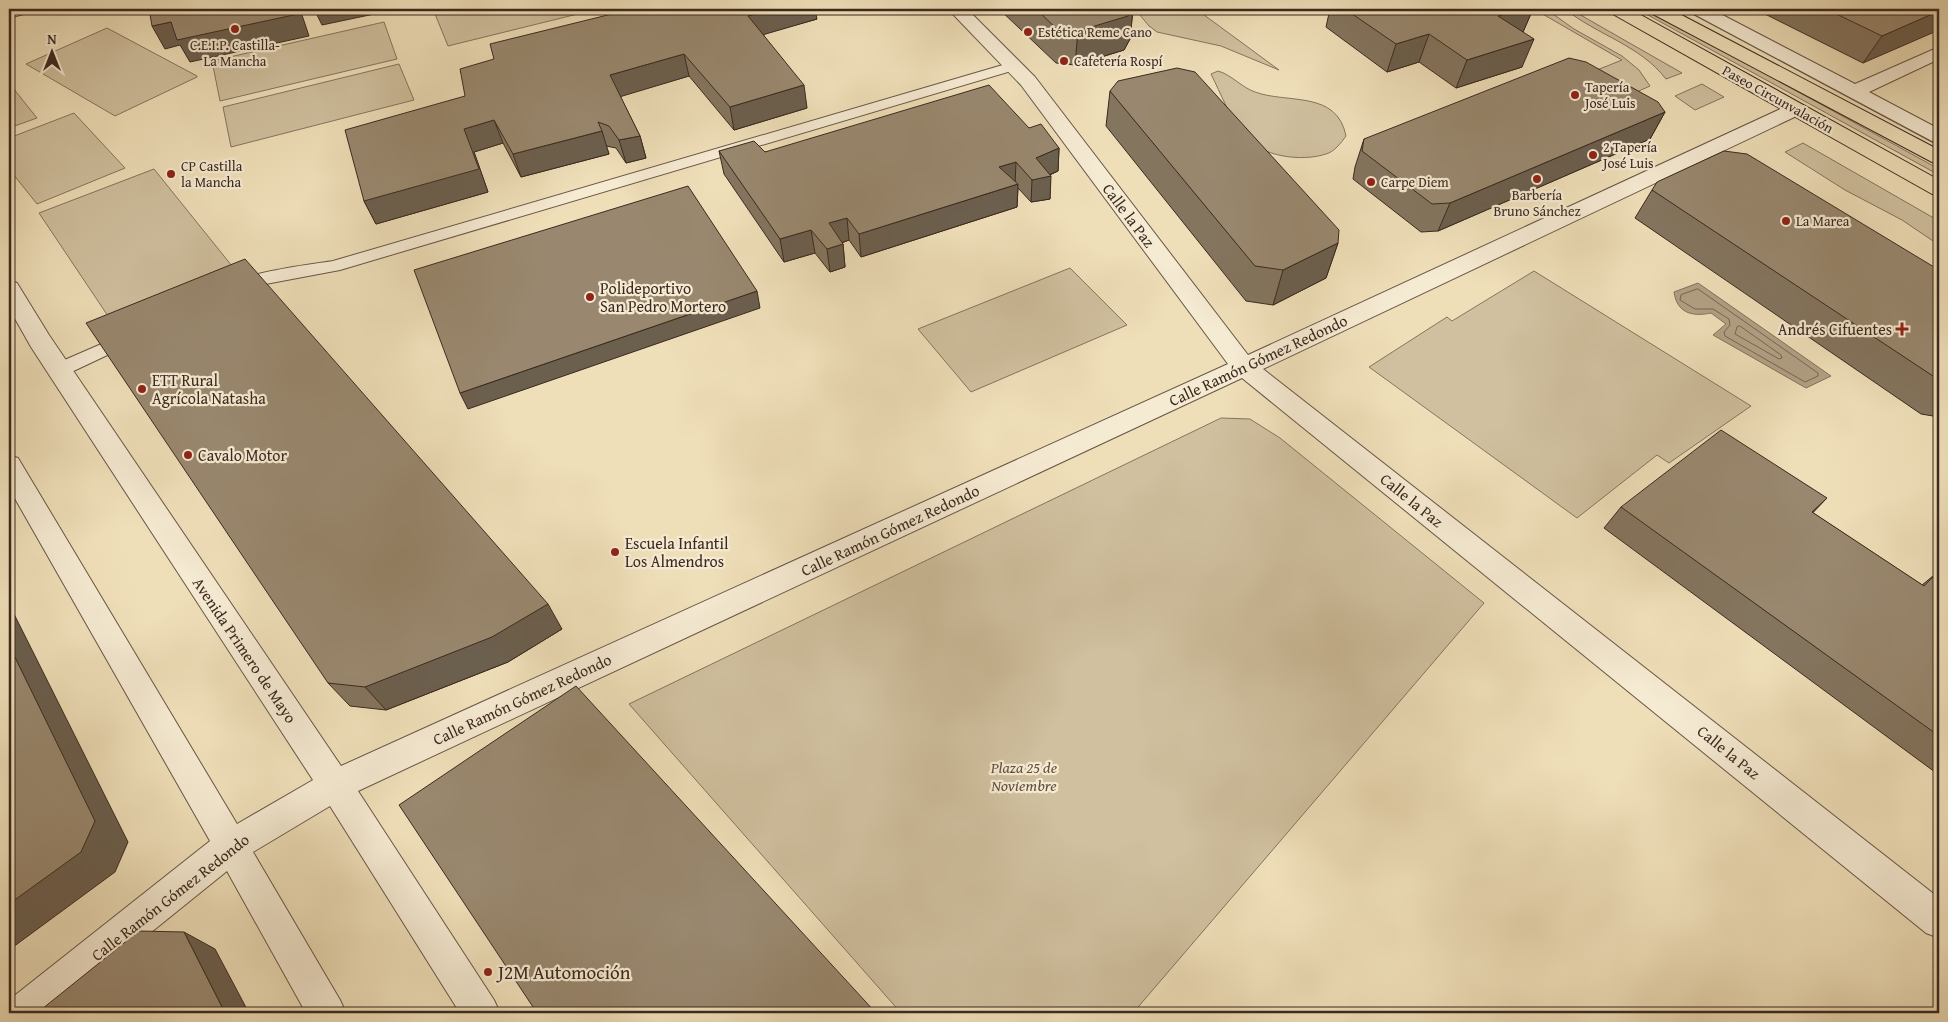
<svg xmlns="http://www.w3.org/2000/svg" width="1948" height="1022" font-family="'Gentium Book Plus',serif">
	<rect width="100%" height="100%" fill="#efdfb9"/>
	<filter id="stains"><feTurbulence type="fractalNoise" baseFrequency=".004" numOctaves="4"/><feColorMatrix values="0 0 0 0 .2 0 0 0 0 .09 0 0 0 0 .02 0 0 0 .5 -.17"/></filter>
	<radialGradient id="worn" r=".72"><stop offset=".6" stop-color="#630" stop-opacity="0"/><stop offset="1" stop-color="#630" stop-opacity=".3"/></radialGradient>
	<path fill="#d0c09f" stroke="#86745f" d="M433,9H598L448,46Z
		M1135,9H1196L1279,70L1221,46L1157,32L1149,26Z
		M1534,9H1546L1574,29L1622,56L1639,70L1650,86L1621,99L1582,76L1622,60Z
		M1565,9H1570L1682,73L1666,79C1640,45 1597,35 1565,9Z
		M1637,9H1647L1939,169V175Z
		M1683,9H1693L1939,140V146Z
		M384,22L397,59L220,101L212,61Z
		M107,28L197,76V77L115,116L26,64Z
		M399,64L414,100L231,147L223,107Z
		M1218,71C1232,75 1241,87 1255,92C1288,104 1337,90 1346,136C1341,143 1334,152 1326,154C1302,162 1260,157 1244,135C1230,118 1221,94 1211,74Z
		M9,83L37,118L9,128Z
		M1702,84L1724,97L1695,110L1675,96Z
		M74,113L125,168L37,204L9,169V138Z
		M1803,143L1939,221V245L1902,220L1845,190L1785,152Z
		M154,169L236,271L114,325L39,213Z
		M1070,268L1127,325L971,392L918,329Z
		M1534,271L1751,406L1669,463L1657,455L1577,518L1369,367L1447,317L1452,321Z
		M1221,418L1250,419L1280,438L1484,603L1133,1013H901L629,704Z"/>
	<path fill="#b2a185" stroke="#82715c" d="M1698,283L1831,376L1806,388L1713,335L1726,324L1711,313C1692,317 1677,313 1674,292Z"/>
	<g fill="none" stroke-linecap="round" stroke-linejoin="round">
		<path stroke="#766552" stroke-width="1" d="M1698,289L1818,373V376L1805,382L1725,336L1724,332L1730,325L1729,319L1713,309H1695L1680,300L1681,295Z
			M1740,326L1781,355L1782,358L1779,359L1735,334L1737,327Z"/>
		<g stroke="#685646" stroke-width="2">
			<path id="lane" d="M1013,62L1020,66L1018,69L340,270L255,286L236,294L230,292L228,288C237,273 313,264 333,261Z
				M129,332L135,334L138,338L135,342L65,375L59,376L53,375L50,370L53,365Z"/>
		</g>
		<g stroke="#685646" stroke-width="2">
			<path id="street" d="M9,9H30L27,13L9,18Z
				M948,9H967L1035,77L1248,355L1789,105H1803L1806,109L1803,113L1263,369L1939,898V938L1926,933L1242,378L358,791L494,1000L500,1013H460L330,806L253,852L340,1000L346,1013H306L227,871L51,1013H9V1000L210,841L9,488V455L18,458L237,824L313,780L31,347L9,308V280L17,283L49,335L341,766L1228,364L1021,85Z
				M1689,9H1711L1855,84L1939,47V59L1869,92L1939,129V143L1932,141L1692,13Z"/>
		</g>
		<g stroke="#3b291f" stroke-width="2">
			<path id="primary" d="M1608,9H1630L1939,180V195L1932,194L1611,13Z
				M1648,9H1670L1939,150V164L1932,162L1651,13Z"/>
		</g>
		<path stroke="#3b291f" stroke-width="2.5" stroke-dasharray="0.5 2" stroke-linecap="butt" d="M1574,9L1584,15"/>
		<use href="#lane" fill="#f5ead2" fill-rule="evenodd"/>
		<use href="#street" fill="#f5ead2" fill-rule="evenodd"/>
		<use href="#primary" fill="#efdfb9" fill-rule="evenodd"/>
	</g>
	<path fill="#84755f" stroke="#3b291f" d="M999,9H1133L1130,39L1124,50L1075,65L1056,63Z
		M1330,9H1533L1523,32L1522,67L1456,88L1419,62L1387,72L1326,27Z
		M1755,9H1939L1863,63Z
		M817,19L763,34L807,108L734,130L689,76L620,96L640,136L646,158L626,163L616,148L606,146L609,154L521,177L503,143L474,152L488,192L376,224L364,201L465,96Z
		M1939,72V91L1934,79Z
		M1110,91L1338,243L1326,278L1273,305L1246,301L1106,126Z
		M1665,112L1650,139L1438,231L1421,232L1353,179L1355,167L1364,139Z
		M1029,128L1059,148L1058,171L1050,175V199L1031,202L1018,188L1017,207L861,257L849,240L842,243L843,244L845,267L830,272L815,253L784,262L724,174L719,151L765,152Z
		M1652,190L1939,270V417L1921,414L1635,218Z
		M1621,507L1813,513L1922,585L1939,571V775L1604,528Z
		M562,629L508,662L386,710L350,706L328,683Z"/>
	<path fill="#6b5f4e" stroke="#3b291f" d="M296,9H300L309,36L190,62L180,45L165,49L152,26L171,22Z
		M314,9H398L322,25Z
		M772,9H815L817,19L752,38L748,16Z
		M1132,9H1133L1130,39L1124,50L1075,65L1078,31Z
		M1522,9H1533L1523,32L1487,43L1498,16Z
		M1939,11V30L1863,63L1882,36Z
		M1429,34L1419,62L1387,72L1396,44Z
		M1534,39L1522,67L1456,88L1467,60Z
		M684,54L689,76L616,98L610,75Z
		M804,85L807,108L734,130L730,107Z
		M1665,112L1650,139L1438,231L1450,203Z
		M494,120L503,143L474,152L488,192L376,224L364,201L464,129Z
		M602,131L609,154L521,177L513,154Z
		M640,136L646,158L626,163L619,140Z
		M1059,148L1058,171L1044,177L1051,176L1050,199L1031,202L1032,180L1036,158Z
		M1016,162L1015,185L999,167Z
		M1018,184L1017,207L861,257L859,234Z
		M847,218L849,240L831,246L829,223Z
		M811,230L815,253L784,262L780,239Z
		M1338,243L1326,278L1273,305L1283,270Z
		M843,244L845,267L830,272L827,249Z
		M757,291L760,308L468,409L460,393Z
		M1827,498L1806,520L1812,512Z
		M9,604L128,842L115,872L9,950Z
		M548,604L562,629L508,662L386,710L365,687Z
		M184,932L215,949L249,1013H225Z"/>
	<path fill="#99886f" stroke="#3b291f" d="M149,9H296L298,14L177,40L171,22L152,26Z
		M632,9H772L748,16L804,85L730,107L684,54L610,75L640,136L619,140L609,126L598,122L602,131L513,154L494,120L464,129L479,169L364,201L345,130L465,96L460,69L494,59L490,44Z
		M1036,9H1132L1128,16L1078,31L1058,30Z
		M1345,9H1522L1498,16L1534,39L1467,60L1429,34L1396,44Z
		M1826,9H1939V11L1882,36Z
		M1569,58L1586,62L1658,102L1665,112L1450,203L1432,204L1362,151L1364,139Z
		M1177,68L1195,72L1339,230L1338,243L1283,270L1255,266L1110,91L1118,81Z
		M989,85L1029,128L1041,124L1059,148L1036,158L1051,176L1032,180L1016,162L999,167L1018,184L859,234L847,218L829,223L843,244L827,249L811,230L780,239L719,151L754,141L765,152Z
		M1724,151L1747,154L1939,270V380L1652,190L1657,182Z
		M688,186L757,291L460,393L414,270Z
		M245,259L548,604L492,637L365,687L328,683L86,323Z
		M1721,430L1827,498L1812,512L1924,586L1939,571V736L1621,507Z
		M9,645L95,821L81,852L9,904Z
		M576,686L876,1013H537L399,805Z
		M139,931L184,932L225,1013H37Z"/>
	<g fill="#8f2418" stroke="#f5ead2" stroke-width="2">
		<circle cx="235" cy="29" r="5"/>
		<circle cx="1028" cy="32" r="5"/>
		<circle cx="1064" cy="61" r="5"/>
		<circle cx="1575" cy="95" r="5"/>
		<circle cx="1593" cy="155" r="5"/>
		<circle cx="171" cy="174" r="5"/>
		<circle cx="1537" cy="179" r="5"/>
		<circle cx="1371" cy="182" r="5"/>
		<circle cx="1786" cy="221" r="5"/>
		<circle cx="590" cy="297" r="5"/>
		<path d="M1899.5 321.5h5v5h5v5h-5v5h-5v-5h-5v-5h5z"/>
		<circle cx="142" cy="389" r="5"/>
		<circle cx="188" cy="455" r="5"/>
		<circle cx="615" cy="552" r="5"/>
		<circle cx="488" cy="972" r="5"/>
	</g>
	<g text-anchor="middle" stroke-width="4.5" stroke-linejoin="round" paint-order="stroke">
		<g font-size="14" fill="#3b291f" stroke="#f5ead2" text-anchor="start">
			<text x="1038" y="37">Estética Reme Cano</text>
			<text x="235" y="50" text-anchor="middle">C.E.I.P. Castilla-<tspan x="235" dy="16">La Mancha</tspan></text>
			<text x="1074" y="66">Cafetería Rospí</text>
			<text x="1585" y="92">Tapería<tspan x="1585" dy="16">José Luis</tspan></text>
			<text x="1603" y="152">2 Tapería<tspan x="1603" dy="16">José Luis</tspan></text>
			<text x="181" y="171">CP Castilla<tspan x="181" dy="16">la Mancha</tspan></text>
			<text x="1381" y="187">Carpe Diem</text>
			<text x="1537" y="200" text-anchor="middle">Barbería<tspan x="1537" dy="16">Bruno Sánchez</tspan></text>
			<text x="1796" y="226">La Marea</text>
		</g>
		<g font-size="14" fill="#3b291f" stroke="#f5ead2">
			<text transform="translate(1778 99) rotate(29)" y="5">Paseo Circunvalación</text>
		</g>
		<g font-size="16" fill="#3b291f" stroke="#f5ead2">
			<text transform="translate(1129 215) rotate(53)" y="6">Calle la Paz</text>
			<text transform="translate(1258 360) rotate(-25)" y="6">Calle Ramón Gómez Redondo</text>
			<text transform="translate(1412 500) rotate(39)" y="6">Calle la Paz</text>
			<text transform="translate(890 530) rotate(-25)" y="6">Calle Ramón Gómez Redondo</text>
			<text transform="translate(245 650) rotate(56)" y="6">Avenida Primero de Mayo</text>
			<text transform="translate(522 699) rotate(-25)" y="6">Calle Ramón Gómez Redondo</text>
			<text transform="translate(1729 752) rotate(39)" y="6">Calle la Paz</text>
			<text transform="translate(170 897) rotate(-38)" y="6">Calle Ramón Gómez Redondo</text>
		</g>
		<g font-size="16" fill="#3b291f" stroke="#f5ead2" text-anchor="start">
			<text x="600" y="294">Polideportivo<tspan x="600" dy="18">San Pedro Mortero</tspan></text>
			<text x="1892" y="335" text-anchor="end">Andrés Cifuentes</text>
			<text x="152" y="386">ETT Rural<tspan x="152" dy="18">Agrícola Natasha</tspan></text>
			<text x="198" y="461">Cavalo Motor</text>
			<text x="625" y="549">Escuela Infantil<tspan x="625" dy="18">Los Almendros</tspan></text>
		</g>
		<g font-size="16" font-style="italic" fill="#604f3f" stroke="#f5ead2">
			<text x="1024" y="773">Plaza 25 de<tspan x="1024" dy="18">Noviembre</tspan></text>
		</g>
		<g font-size="19" fill="#3b291f" stroke="#f5ead2" text-anchor="start">
			<text x="498" y="979">J2M Automoción</text>
		</g>
	</g>
	<rect width="1948" height="1022" fill="none" stroke="#efdfb9" stroke-width="30"/>
	<rect x="10" y="10" width="1928" height="1002" fill="none" stroke="#3b291f" stroke-width="2.5"/>
	<rect x="15" y="15" width="1918" height="992" fill="none" stroke="#3b291f"/>
	<g transform="translate(52 52)" stroke="#f5ead2" stroke-width="4" paint-order="stroke">
	<path d="M0-4L9 19L0 12L-9 19Z" fill="#3b291f"/>
	<text y="-8" font-size="14" font-weight="bold" text-anchor="middle" fill="#3b291f">N</text>
	</g>
	<rect width="100%" height="100%" filter="url(#stains)"/>
	<rect width="100%" height="100%" fill="url(#worn)"/>
</svg>
